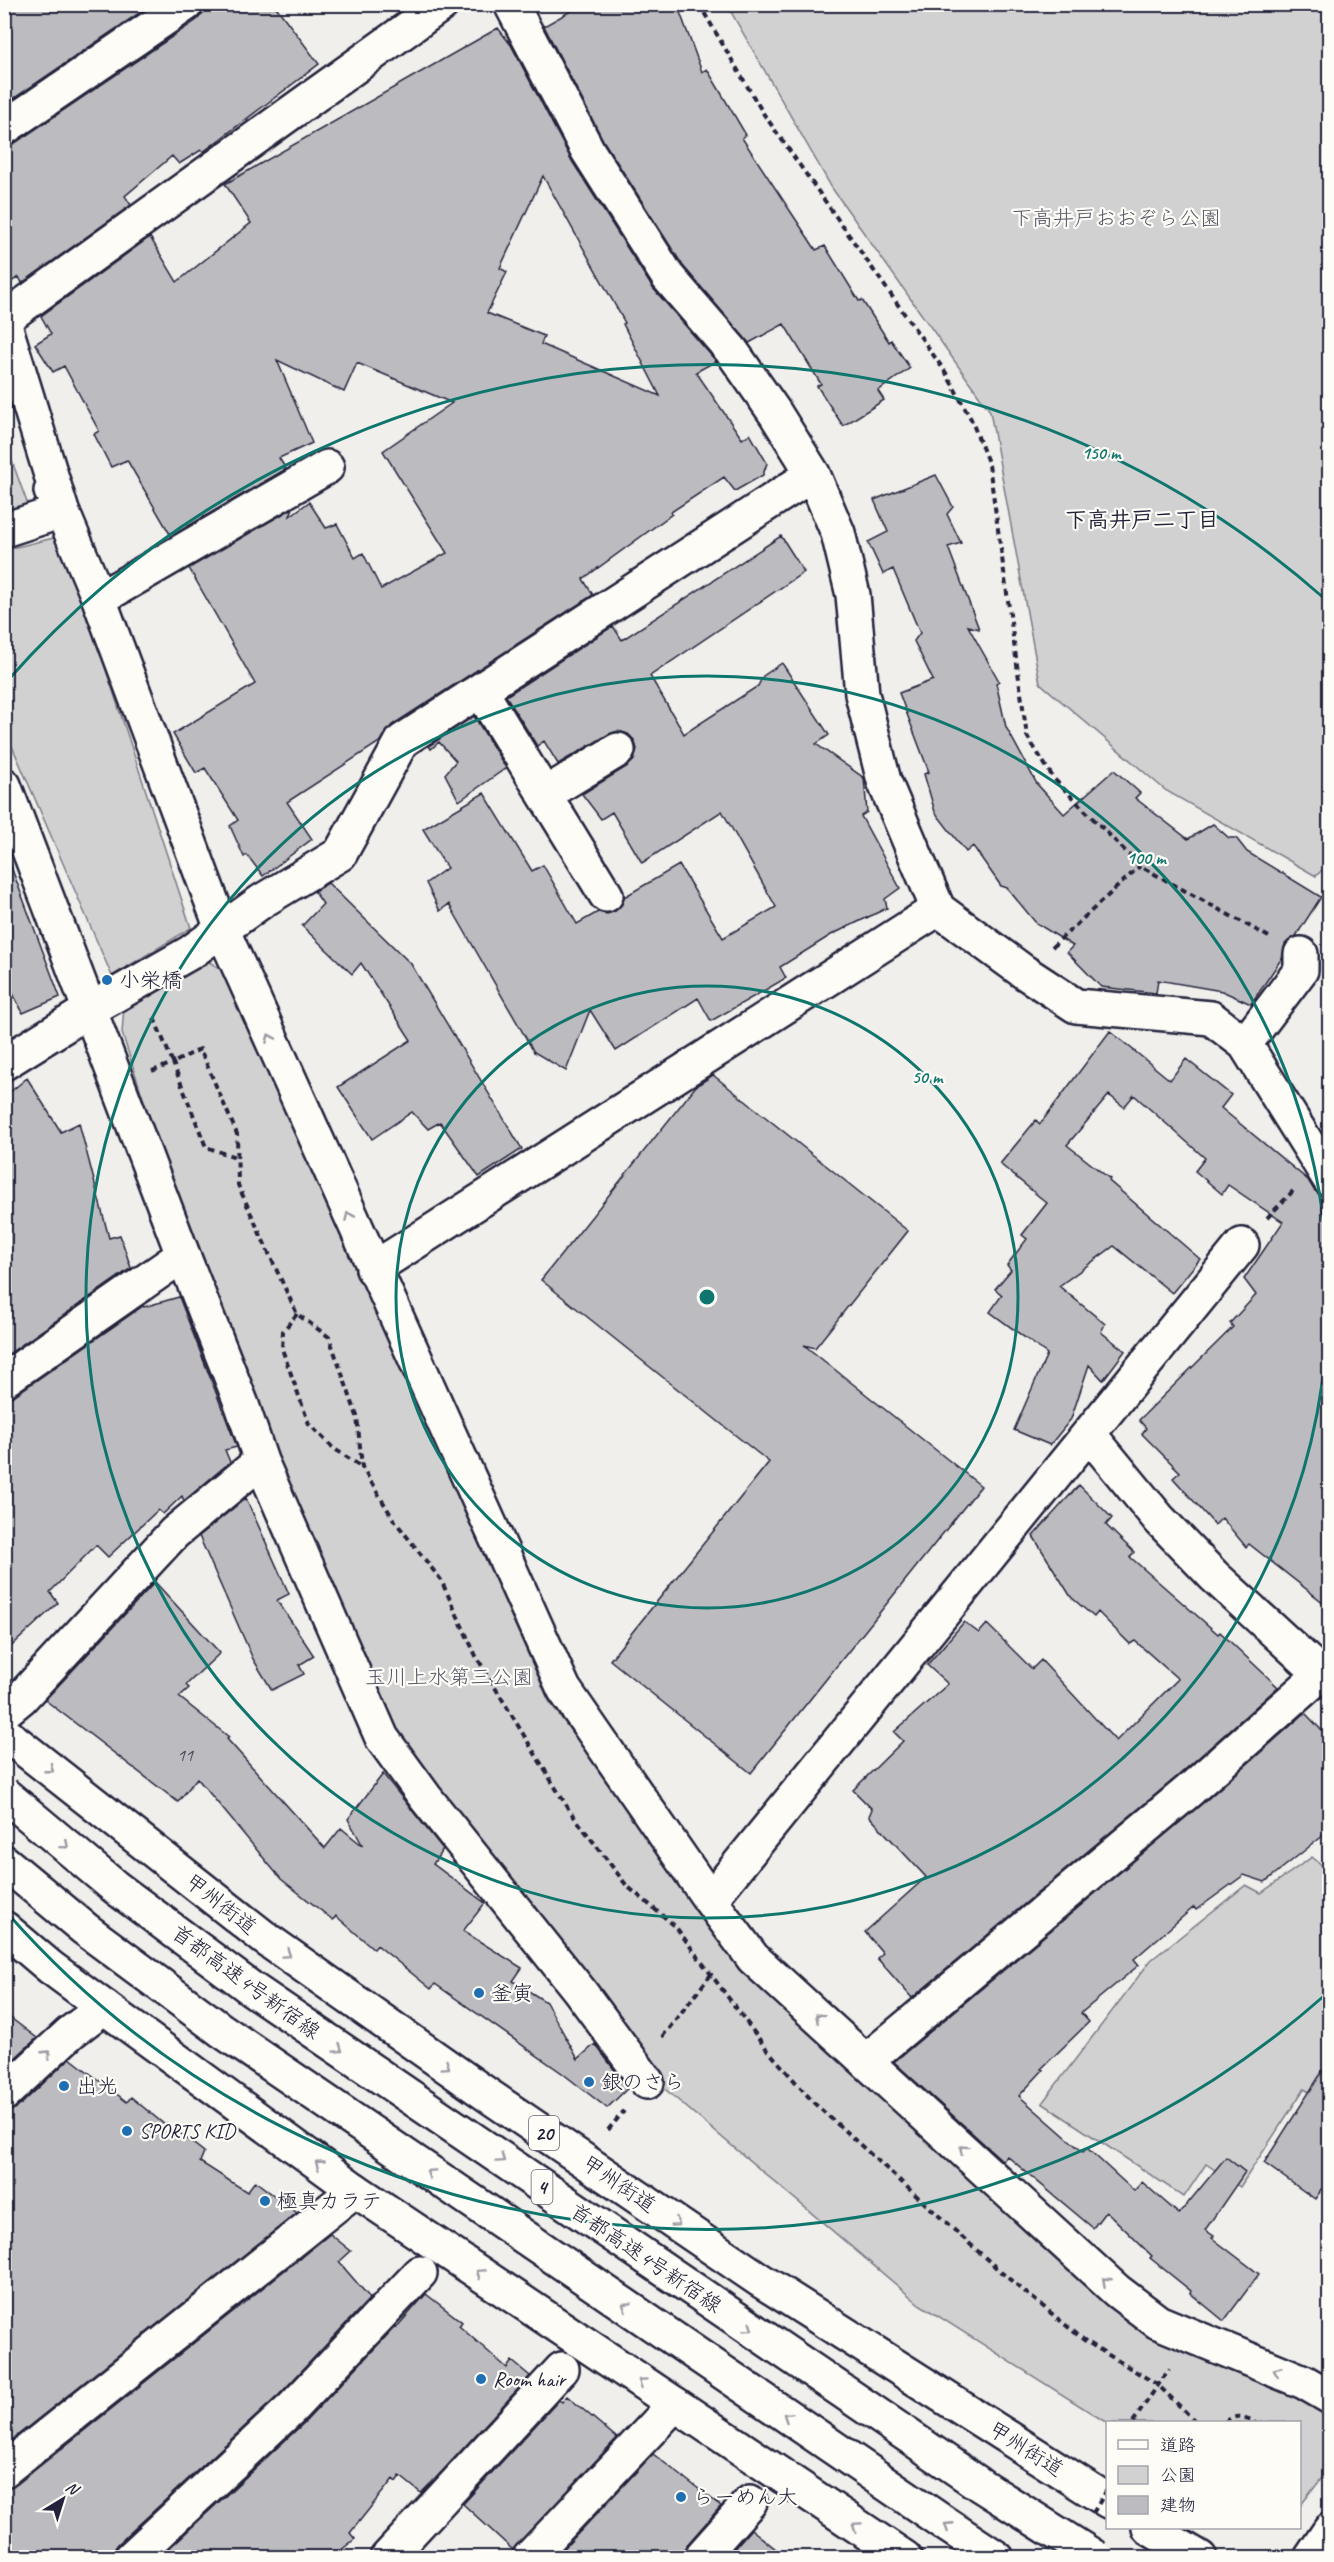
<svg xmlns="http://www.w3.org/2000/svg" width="1334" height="2562" font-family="Caveat,'Klee One',sans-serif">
	<rect width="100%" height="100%" fill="#f0efec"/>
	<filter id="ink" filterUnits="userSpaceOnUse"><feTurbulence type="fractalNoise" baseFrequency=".0167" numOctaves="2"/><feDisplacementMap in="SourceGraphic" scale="12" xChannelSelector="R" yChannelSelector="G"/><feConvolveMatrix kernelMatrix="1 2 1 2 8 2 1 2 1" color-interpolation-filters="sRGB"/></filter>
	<g filter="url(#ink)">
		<path fill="#d2d1d1" stroke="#7a7a86" stroke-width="1.5" d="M727,5H1329L1330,862L1316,876L1165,790L1040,683L990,411L832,188Z
			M4,439L29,508L4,515Z
			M62,536L191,928L112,976L5,730L4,550Z
			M206,960L234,977L458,1497L549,1701L743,1966L1114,2304L1298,2393L1329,2413V2469L1300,2506V2422L1107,2423L919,2304L660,2085L377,1716L189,1240L122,1033L124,1006Z
			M1312,1857L1329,1871V2091L1323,2099L1304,2089L1240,2187L1206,2164L1184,2197L1042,2103L1151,1960L1246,1885L1261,1893Z"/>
		<path fill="#bcbcc0" stroke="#22223b" stroke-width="1.5" fill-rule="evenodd" d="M4,4H152L4,105Z
			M204,4H274L319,64L203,152L201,150L179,164L172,156L125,196L131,205L22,283L19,277L4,286V147L15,143L197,20L203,13Z
			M583,4H677L702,72L707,69L746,135L742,138L816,250L825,246L859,301L862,300L889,342L891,340L910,368L878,391L884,400L843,426L817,386L821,384L784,324L749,343L683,266L604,142L544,26Z
			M498,28L511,45L572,161L652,287L716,361L696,372L742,439L750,434L767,463L763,475L735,491L724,477L671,512L672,514L583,579L593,595L392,725L381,741L287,802L312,839L263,876L247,855L244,857L230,826L238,820L205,768L196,773L173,734L255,684L189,568L293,508L290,516L309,502L326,528L337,524L355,558L363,553L381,589L447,553L383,451L452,403L357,363L344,392L277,360L312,443L279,458L286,469L171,536L127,460L111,467L94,434L99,431L64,366L53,372L35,344L51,334L41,316L150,237L177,282L251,223L225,184ZM543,176L625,323L623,324L660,396L541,344L544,336L487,313L507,272L500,268Z
			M936,475L953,507L947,514L961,543L948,547L979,629L968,626L999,681L996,683L1006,727L1037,784L1064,814L1114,770L1140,793L1135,798L1188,839L1213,824L1229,838H1236L1247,852L1321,897L1296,936L1285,944L1282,958L1251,1004L1222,991L1158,980L1156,993L1101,987L1067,952L1073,946L1036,923L1007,888L1001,886L973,846L966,852L935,812L924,774L929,772L899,693L933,680L914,641L920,633L893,569L883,574L868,542L888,532L874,500Z
			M781,536L804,572L650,676L684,734L758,686L763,676L782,663L829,735L816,744L864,778L867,812L861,816L900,888L885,899L887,908L831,935L780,967L786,978L711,1021L698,998L616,1051L590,1010L566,1071L534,1052L449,904L440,911L426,883L447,868L423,829L484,793L532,871L543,865L577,924L598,912L607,914L615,911L622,904L624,897L679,865L723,938L776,907L722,811L642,863L612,812L601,819L582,794L628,766L634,760L637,749L634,740L628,734L618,731L609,734L558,764L544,741L537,746L506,696L613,626L622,640Z
			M474,716L506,768L459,801L445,774L456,761L439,742L431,749L429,746Z
			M10,864L60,997L23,1013L4,976V865Z
			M328,883L411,964L522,1149L479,1177L440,1122L428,1129L412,1112L372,1139L338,1087L411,1040L361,963L352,974L302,926L323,904L314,891Z
			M1110,1031L1170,1080L1186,1059L1231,1095L1221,1108L1308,1180L1314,1190L1324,1197L1329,1211V1607L1249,1544L1246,1547L1222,1518L1215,1525L1173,1478L1180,1472L1142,1434L1146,1428L1139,1420L1233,1327L1230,1323L1256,1295L1244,1279L1283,1222L1228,1185L1222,1194L1195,1171L1205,1158L1134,1095L1124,1107L1109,1095L1067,1145L1110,1179L1109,1181L1200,1259L1172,1293L1114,1246L1059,1286L1105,1324L1101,1332L1125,1351L1103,1380L1089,1365L1071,1419L1050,1445L1014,1430L1047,1354L990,1312L1002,1295L995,1289L1011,1270L1007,1265L1027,1239L1022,1235L1047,1203L1000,1164L1036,1120L1040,1124Z
			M713,1075L908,1231L815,1348L804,1345L981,1486L751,1773L610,1660L769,1462L541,1280L696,1086Z
			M27,1078L61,1132L79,1123L109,1238L120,1235L131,1268L4,1357V1097Z
			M179,1297L237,1447L225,1450L230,1462L184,1501L182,1496L163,1514L158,1510L108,1557L96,1545L50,1592L58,1603L4,1653V1399L15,1395L143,1306L144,1307Z
			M1079,1485L1112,1518L1106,1525L1134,1552L1130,1557L1218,1634L1220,1632L1278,1687L1179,1775L912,1998L877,1958L883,1953L865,1932L926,1877L869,1816L872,1809L853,1790L903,1741L894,1732L948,1684L927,1665L964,1622L979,1633L987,1624L1032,1669L1041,1660L1116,1741L1178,1679L1135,1641L1130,1644L1098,1612L1094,1617L1071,1597L1033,1536Z
			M246,1498L289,1594L277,1600L314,1656L299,1665L304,1674L272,1690L253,1659L199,1536Z
			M155,1582L220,1653L186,1685L189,1688L179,1697L229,1737L227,1739L325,1848L341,1828L363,1846L348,1819L383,1774L443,1849L433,1864L485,1903L463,1931L522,1968L513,1981L546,2002L578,2059L595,2044L628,2088L607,2108L562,2073L435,1984L431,1989L377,1945L374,1949L336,1916L333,1920L281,1879L197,1778L178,1802L45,1700Z
			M1305,1713L1329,1738V1831L1265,1882L1244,1875L1196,1910L1194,1907L1134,1959L1139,1965L1081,2013L1089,2022L1041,2069L1043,2070L1019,2096L1083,2152L1087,2148L1134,2191L1142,2182L1179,2214L1226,2157L1245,2172L1205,2230L1214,2236L1212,2238L1259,2274L1224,2321L1190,2293L1191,2291L1150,2258L1152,2256L1106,2211L1093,2228L1007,2156L1003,2161L894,2062L1203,1803Z
			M4,2013L37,2038L4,2068Z
			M70,2058L127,2102L131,2097L165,2125L167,2123L204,2152L200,2162L247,2192L255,2181L297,2213L4,2446V2112L17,2108Z
			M1329,2061V2179L1315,2199L1264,2163Z
			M330,2234L351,2251L339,2262L370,2298L279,2395L118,2544L108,2558H4V2488L16,2485Z
			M426,2294L462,2322L459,2326L507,2368L512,2361L530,2376L435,2479L421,2493L400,2476L396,2482L393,2479L350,2533L355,2539L331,2558H168L164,2553L306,2421L395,2327L396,2328Z
			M567,2396L617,2438L513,2550L463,2504L559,2400L562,2402Z
			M653,2454L721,2506L686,2546L682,2558H555Z
			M751,2529L787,2558H726Z"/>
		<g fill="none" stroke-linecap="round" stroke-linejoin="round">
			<g stroke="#22223b" stroke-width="38">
				<path id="minor" d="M511,4L588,151L668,277L731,350L775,413L813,474L838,533L853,595L862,694L884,781L938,909L1024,972L1076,1006L1211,1018L1245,1044L1330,1180
					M4,128L186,4
					M4,319L442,4
					M4,322L62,511L99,599L222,929L564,1689L710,1900L753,1958L1117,2291L1158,2322L1304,2382L1330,2397
					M4,530L62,511L51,491
					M99,599L327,467
					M481,691L606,895
					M4,785L183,1255L242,1405L261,1461L382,1738L425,1797L579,1990L647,2082
					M545,794L618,750
					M1245,1044L1301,970V954
					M4,1063L91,1009L191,952L262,901L340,854L402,741L813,474
					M373,1269L938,909
					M4,1380L183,1255
					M4,1712L21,1698L174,1533L261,1461
					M710,1900L1242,1245
					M867,2060L1191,1789L1321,1674L1214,1576L1159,1519L1089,1434
					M4,2094L70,2033L104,2007
					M4,2470L355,2190
					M131,2558L292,2408L420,2273
					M387,2558L562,2369
					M529,2558L675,2404
					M700,2558L750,2502"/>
			</g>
			<g stroke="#22223b" stroke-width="38">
				<path id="major" d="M1311,2558L1330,2530"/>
			</g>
			<g stroke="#22223b" stroke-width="38">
				<path id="highway" d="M4,1733L266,1939L489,2096L760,2280L1108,2501
					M4,1862L85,1929L221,2030L947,2525L997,2558
					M4,1928L50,1967L104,2007L355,2190L905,2558
					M1149,2528L1200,2558"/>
			</g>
			<path stroke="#22223b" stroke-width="4" stroke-dasharray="6 4.5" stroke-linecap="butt" d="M699,4L763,113L946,373L971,419L989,465L1027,736L1054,779L1140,866L1269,937
				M1324,925L1330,917
				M1052,947L1140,866
				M154,1018L173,1063L200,1049L237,1134L238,1185L271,1258L297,1314L329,1337L357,1416L362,1467L394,1520L441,1580L476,1656L569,1810L627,1886L675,1926L765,2047L814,2103L1002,2273L1084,2340L1158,2385L1196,2422
				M152,1071L173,1063L206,1147L238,1158
				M1267,1218L1293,1191
				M297,1314L283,1331L282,1349L309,1424L333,1448L362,1467
				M662,2037L713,1972
				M608,2130L624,2111
				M1133,2422L1169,2369
				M1225,2422C1235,2414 1244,2416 1255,2422"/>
			<use href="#minor" stroke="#fdfcf7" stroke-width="33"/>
			<use href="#major" stroke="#fdfcf7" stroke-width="33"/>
			<use href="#highway" stroke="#fdfcf7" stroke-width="33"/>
			<g stroke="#22223b" stroke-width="38" stroke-linecap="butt">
				<path id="highway-bridge" d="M4,1794L115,1887L252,1989L982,2486L1096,2558"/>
			</g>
			<path stroke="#22223b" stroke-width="4" stroke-dasharray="6 4.5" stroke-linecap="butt" d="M1093,2513L1108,2488"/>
			<use href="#highway-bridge" stroke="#fdfcf7" stroke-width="33"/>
		</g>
		<defs><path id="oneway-chevron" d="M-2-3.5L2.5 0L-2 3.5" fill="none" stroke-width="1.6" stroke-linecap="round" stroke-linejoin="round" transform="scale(1.5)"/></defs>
		<g stroke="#9a9aa2">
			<use href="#oneway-chevron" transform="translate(270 1038) rotate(-114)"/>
			<use href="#oneway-chevron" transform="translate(349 1216) rotate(-114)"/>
			<use href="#oneway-chevron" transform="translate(50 1769) rotate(38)"/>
			<use href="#oneway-chevron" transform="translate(65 1845) rotate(40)"/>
			<use href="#oneway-chevron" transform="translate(287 1954) rotate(35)"/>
			<use href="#oneway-chevron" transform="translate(819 2017) rotate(-138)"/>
			<use href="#oneway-chevron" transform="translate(339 2049) rotate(34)"/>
			<use href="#oneway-chevron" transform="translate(47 2054) rotate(-43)"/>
			<use href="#oneway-chevron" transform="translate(446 2066) rotate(35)"/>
			<use href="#oneway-chevron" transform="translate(963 2149) rotate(-138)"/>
			<use href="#oneway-chevron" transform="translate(501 2159) rotate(34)"/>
			<use href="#oneway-chevron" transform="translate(319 2164) rotate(-144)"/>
			<use href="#oneway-chevron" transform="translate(430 2173) rotate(-146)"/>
			<use href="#oneway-chevron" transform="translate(676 2223) rotate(34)"/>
			<use href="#oneway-chevron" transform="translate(480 2273) rotate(-146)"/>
			<use href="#oneway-chevron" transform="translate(1106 2281) rotate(-137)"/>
			<use href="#oneway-chevron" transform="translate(626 2306) rotate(-146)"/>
			<use href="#oneway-chevron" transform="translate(749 2328) rotate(34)"/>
			<use href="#oneway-chevron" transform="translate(1277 2371) rotate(-158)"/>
			<use href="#oneway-chevron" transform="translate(642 2382) rotate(-146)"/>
			<use href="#oneway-chevron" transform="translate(787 2416) rotate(-146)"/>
			<use href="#oneway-chevron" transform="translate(856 2526) rotate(-146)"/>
			<use href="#oneway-chevron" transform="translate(948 2526) rotate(-147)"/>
		</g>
	</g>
	<g fill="none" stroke="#0f766e" stroke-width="3">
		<circle cx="707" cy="1297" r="311"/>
		<circle cx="707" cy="1297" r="621"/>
		<path d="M1325 1995A932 932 0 0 1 9 1915M9 679A932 932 0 0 1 1325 599"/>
	</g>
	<g fill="#1f6fb2" stroke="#fdfcf7" stroke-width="2">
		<circle cx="107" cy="980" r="6"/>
		<circle cx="479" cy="1993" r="6"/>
		<circle cx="589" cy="2082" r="6"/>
		<circle cx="64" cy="2086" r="6"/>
		<circle cx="127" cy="2131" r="6"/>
		<circle cx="265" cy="2201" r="6"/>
		<circle cx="481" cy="2379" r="6"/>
		<circle cx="681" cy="2497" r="6"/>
	</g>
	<g text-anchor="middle" stroke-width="4.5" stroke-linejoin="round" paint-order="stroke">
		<g font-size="18" fill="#48485c">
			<text x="185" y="1761">11</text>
		</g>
		<g fill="#fdfcf7" stroke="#646373" stroke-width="1.5">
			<rect x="529" y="2116" width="30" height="34" rx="4.5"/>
			<rect x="531.5" y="2170" width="21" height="34" rx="4.5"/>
		</g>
		<g font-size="20" font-weight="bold" fill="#22223b">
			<text x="544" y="2140">20</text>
			<text x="542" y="2194">4</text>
		</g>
		<g font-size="21" fill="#575768" stroke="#fdfcf7">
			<text x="1116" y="225">下高井戸おおぞら公園</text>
			<text x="449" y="1684">玉川上水第三公園</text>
		</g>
		<g font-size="21" fill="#22223b" stroke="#fdfcf7" text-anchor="start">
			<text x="119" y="987">小栄橋</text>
			<text x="491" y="2000">釜寅</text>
			<text x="601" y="2089">銀のさら</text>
			<text x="76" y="2093">出光</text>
			<text x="139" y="2138">SPORTS KID</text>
			<text x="277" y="2208">極真カラテ</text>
			<text x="493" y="2386">Room hair</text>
			<text x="693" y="2504">らーめん大</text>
		</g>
		<g font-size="21" fill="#22223b" stroke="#fdfcf7">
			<text transform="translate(221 1904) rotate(38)" y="7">甲州街道</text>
			<text transform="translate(246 1982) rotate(36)" y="7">首都高速4号新宿線</text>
			<text transform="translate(619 2184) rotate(34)" y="7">甲州街道</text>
			<text transform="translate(646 2258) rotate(34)" y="7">首都高速4号新宿線</text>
			<text transform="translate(1026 2449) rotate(32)" y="7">甲州街道</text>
		</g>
		<g font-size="22" font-weight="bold" fill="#22223b" stroke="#fdfcf7">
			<text x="1142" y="527">下高井戸二丁目</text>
		</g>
	</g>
	<circle cx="707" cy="1297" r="9" fill="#0f766e" stroke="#fdfcf7" stroke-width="3"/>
	<g font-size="18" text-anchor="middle" font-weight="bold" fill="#0f766e" stroke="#fdfcf7" stroke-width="4.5" stroke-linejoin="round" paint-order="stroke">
		<text x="1101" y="459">150 m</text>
		<text x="1146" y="864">100 m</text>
		<text x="927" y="1083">50 m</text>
	</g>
	<rect width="1334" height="2562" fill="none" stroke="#fdfcf7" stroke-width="24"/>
	<rect x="12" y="12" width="1310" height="2538" fill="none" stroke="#22223b" stroke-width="2" filter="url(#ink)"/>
	<rect x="1106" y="2421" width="195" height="108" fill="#fdfcf7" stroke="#a5a5ac" stroke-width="1.5"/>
	<rect x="1118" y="2440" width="30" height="9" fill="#fdfcf7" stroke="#a5a5ac" stroke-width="1.5"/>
	<text x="1160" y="2451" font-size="18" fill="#22223b">道路</text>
	<rect x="1118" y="2466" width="30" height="18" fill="#d2d1d1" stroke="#a5a5ac" stroke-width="1.5"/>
	<text x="1160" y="2481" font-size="18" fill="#22223b">公園</text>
	<rect x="1118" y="2496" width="30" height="18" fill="#bcbcc0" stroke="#a5a5ac" stroke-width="1.5"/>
	<text x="1160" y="2511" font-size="18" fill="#22223b">建物</text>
	<g transform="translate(63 2499) rotate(38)" stroke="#fdfcf7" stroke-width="4.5" paint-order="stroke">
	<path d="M0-4.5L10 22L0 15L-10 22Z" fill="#22223b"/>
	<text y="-9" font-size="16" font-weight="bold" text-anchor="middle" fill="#22223b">N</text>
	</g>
</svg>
